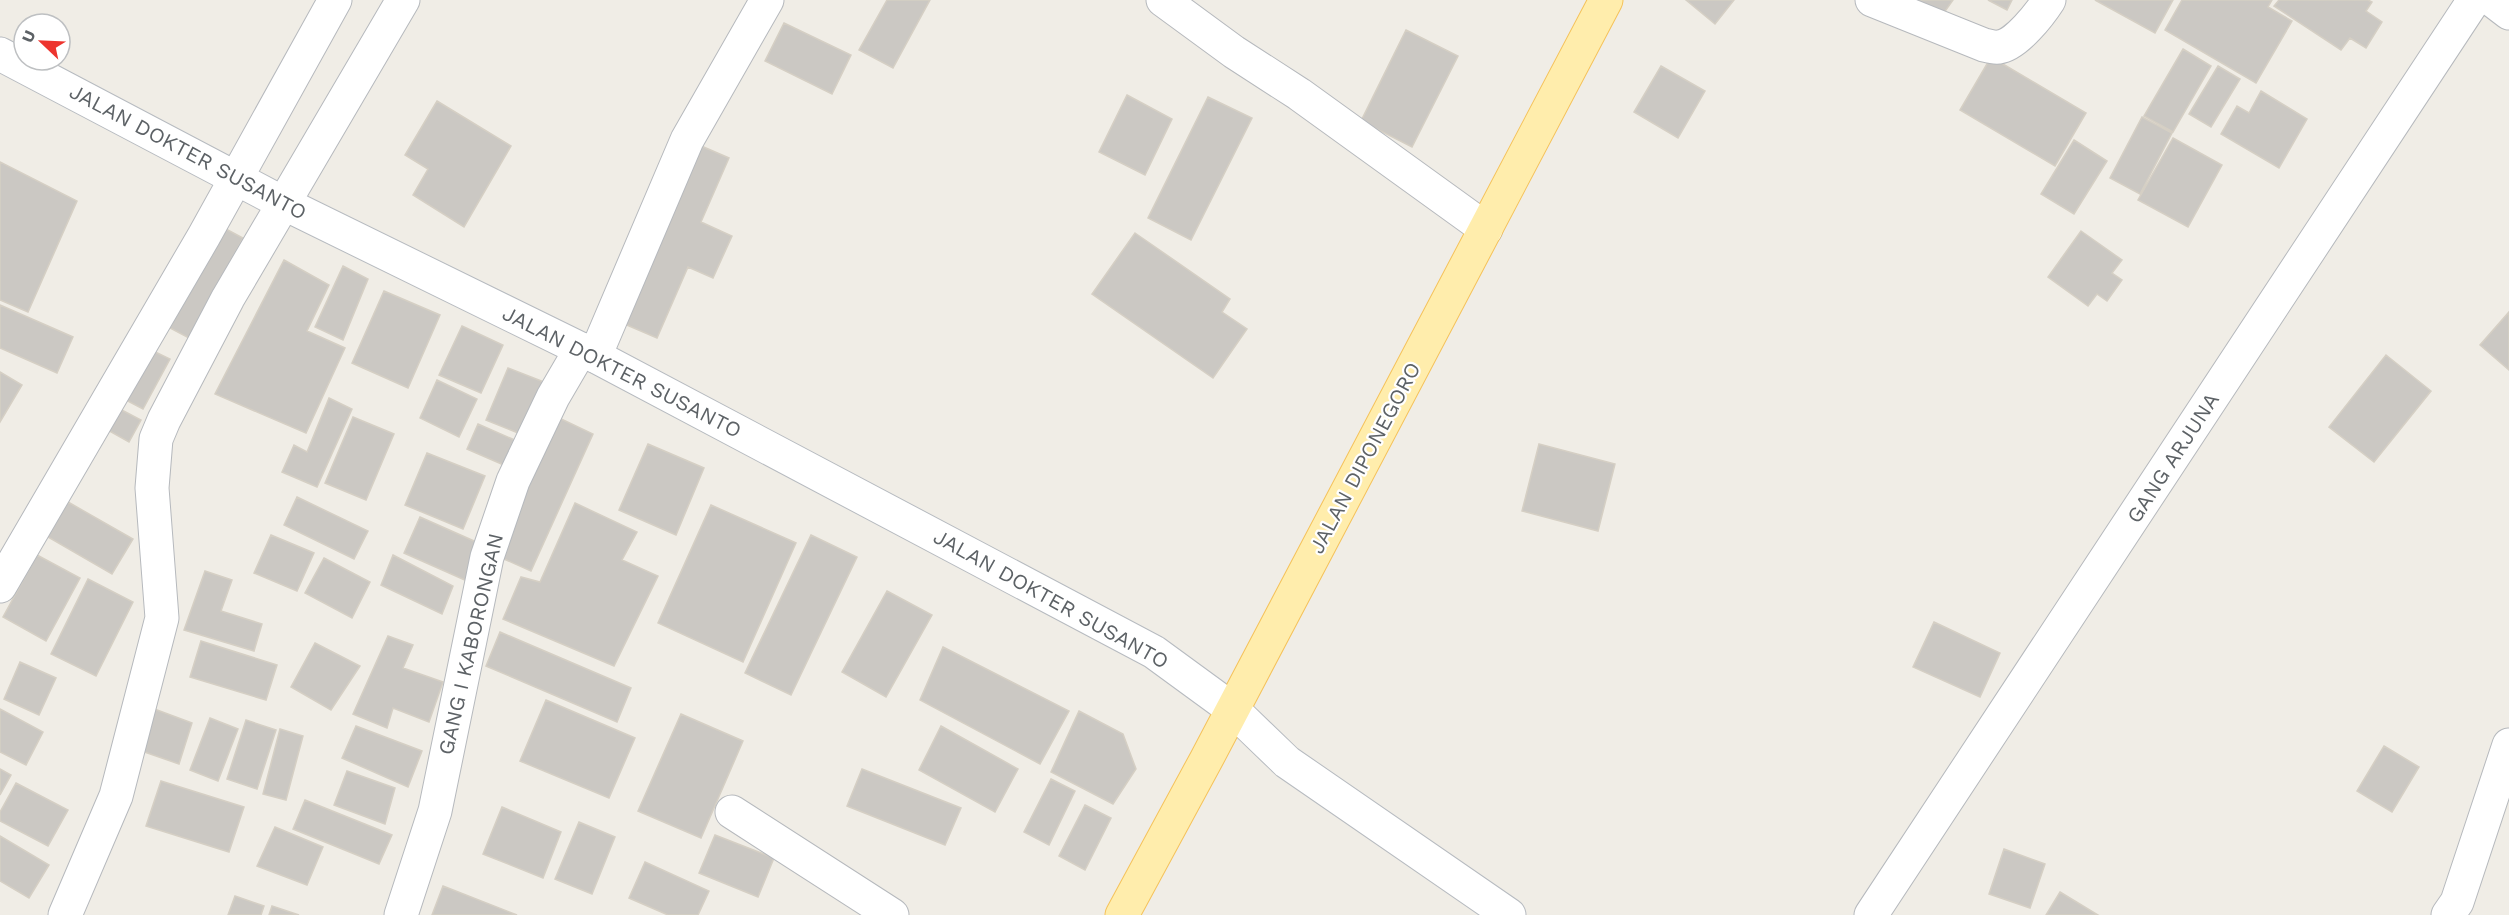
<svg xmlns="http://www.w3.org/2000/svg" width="2509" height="915" font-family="'Work Sans',sans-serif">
	<rect width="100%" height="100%" fill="#f0ede6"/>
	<path fill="#cbc8c3" stroke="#d5cfc4" stroke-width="1.5" d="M887,0H930L893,68L859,50Z
		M1686,0H1734L1715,24Z
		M1903,0H1953L1936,24Z
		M1988,0H2012L2007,10Z
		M2095,0H2173L2155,33Z
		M2182,0H2272L2268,7L2292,21L2256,83L2165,30Z
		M2279,0H2368L2372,2L2366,11L2382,22L2366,48L2350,38L2341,50L2274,6Z
		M784,23L851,55L832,94L765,61Z
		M1406,30L1458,56L1412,147L1361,121Z
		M2183,49L2211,66L2173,132L2144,116Z
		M1991,57L2086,113L2055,166L1960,110Z
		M1661,66L1705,91L1678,138L1634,112Z
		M2218,66L2240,79L2211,127L2189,114Z
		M2261,91L2307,119L2279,168L2221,134L2237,106L2249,113Z
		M1127,95L1172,119L1145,175L1099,152Z
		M1208,97L1252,118L1191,240L1148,218Z
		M437,101L511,146L464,227L413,195L428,169L405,155Z
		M2142,117L2172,133L2140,194L2110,178Z
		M2173,138L2222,165L2188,227L2138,200Z
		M2074,140L2107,161L2074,214L2041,194Z
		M699,145L729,158L701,222L732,236L713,278L688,267L657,338L620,322Z
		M0,162L77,201L28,312L0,300Z
		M224,228L243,238L189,338L170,328Z
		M2081,231L2122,260L2112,273L2122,280L2107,301L2097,294L2088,306L2048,277Z
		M1135,233L1230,299L1222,312L1247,329L1213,378L1092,294Z
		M284,260L329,285L307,331L345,348L306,433L215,394Z
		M343,266L368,279L343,340L315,327Z
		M384,291L440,315L408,388L352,363Z
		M0,305L73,337L57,373L0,348Z
		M2509,312V370L2480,345Z
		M462,326L503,345L481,393L439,375Z
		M147,348L170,359L143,409L120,397Z
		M2386,355L2431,391L2374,462L2329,427Z
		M508,368L549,384L528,437L486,420Z
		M0,372L22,385L0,422Z
		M437,380L477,399L459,437L420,418Z
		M329,398L352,409L317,487L282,472L294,445L307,452Z
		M116,407L141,420L129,442L104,428Z
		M353,417L394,434L366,500L325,483Z
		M557,417L593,434L531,571L495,555Z
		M478,424L517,441L506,466L467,449Z
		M648,444L704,468L676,535L619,510Z
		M1539,444L1615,464L1598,531L1522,511Z
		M427,453L485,476L463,529L405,505Z
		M297,497L368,531L354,559L284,525Z
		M68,502L133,539L112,574L48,537Z
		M575,503L637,532L622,560L658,576L614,666L503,619L521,577L540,582Z
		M711,505L796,543L743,662L658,623Z
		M420,517L483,545L467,581L404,553Z
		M271,535L314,553L297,591L254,573Z
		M811,535L857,557L791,695L745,673Z
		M37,555L80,578L46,641L3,617Z
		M393,555L453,586L442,614L381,585Z
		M324,558L370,582L352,618L305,593Z
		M205,571L232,580L221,611L262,624L254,651L184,630Z
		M88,579L133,602L96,676L51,654Z
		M887,591L932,615L886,697L842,672Z
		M1934,622L2000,653L1980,697L1913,667Z
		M500,632L631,688L617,722L486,666Z
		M388,636L413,645L403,668L443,682L429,722L393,708L387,728L353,714Z
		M201,641L277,665L266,700L190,677Z
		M315,643L360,666L331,710L291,687Z
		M943,647L1069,711L1040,764L920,700Z
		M20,662L56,678L39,715L4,699Z
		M546,700L635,738L609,798L520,761Z
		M149,707L192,723L179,764L133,748Z
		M0,709L43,732L26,765L0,752Z
		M1079,711L1123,734L1136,769L1113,804L1051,772Z
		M681,714L743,741L701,838L638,811Z
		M210,718L238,729L218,781L190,770Z
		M246,720L276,730L257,789L227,779Z
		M356,726L422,751L408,787L342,758Z
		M941,726L1018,769L995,812L919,770Z
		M280,729L303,736L286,800L263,794Z
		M2384,746L2419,767L2392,812L2357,791Z
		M0,769L11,775L0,795Z
		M862,769L961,808L945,845L847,806Z
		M347,771L395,788L385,824L334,805Z
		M1051,779L1075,791L1049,845L1024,832Z
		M161,781L244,807L229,852L146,826Z
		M16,783L68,810L48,846L0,821V812Z
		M305,800L392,835L379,864L293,829Z
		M1085,805L1111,818L1085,870L1059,856Z
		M502,807L561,832L543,878L483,854Z
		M579,822L615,837L592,894L555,879Z
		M275,827L323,847L307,885L257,866Z
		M715,835L774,858L758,897L699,873Z
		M0,836L49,865L29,898L0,881Z
		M2004,849L2045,864L2030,908L1989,894Z
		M645,862L709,891L698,915H668L629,898Z
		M443,886L517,915H432Z
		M2060,892L2098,915H2046Z
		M235,896L264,906L261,915H228Z
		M272,906L299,915H269Z"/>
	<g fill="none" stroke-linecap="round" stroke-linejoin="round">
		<g stroke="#b6b9bd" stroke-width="35">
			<path id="minor" d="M1163,0L1234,52L1299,94L1486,229
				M1872,0L1984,45C1988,46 1995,48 1999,47C2016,45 2040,14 2049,0
				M2492,0L2509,13
				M595,356L687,140L767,0
				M0,586L204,236L335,0
				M732,812L892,915
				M65,915L116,796L162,618L152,488L156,439L164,420L228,298L403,0
				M401,915L435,811L487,557L513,481L553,397L581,349
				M1871,915L2474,0
				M2448,915L2457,902L2509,745"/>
		</g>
		<g stroke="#b7bbc0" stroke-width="35">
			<path id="secondary" d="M0,54L283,203L595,356L1154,652L1232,709L1287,762L1509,915"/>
		</g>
		<g stroke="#f5c25a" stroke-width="35">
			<path id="primary" d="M1122,915L1206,760L1606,0"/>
		</g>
		<use href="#minor" stroke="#fff" stroke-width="33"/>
		<use href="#secondary" stroke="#fff" stroke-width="33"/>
		<use href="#primary" stroke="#ffedac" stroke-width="33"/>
	</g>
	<g text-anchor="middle" stroke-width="4.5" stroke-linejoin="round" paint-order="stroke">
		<g font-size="21" fill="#5d6266" stroke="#fff">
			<text transform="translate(188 152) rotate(28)" y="7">JALAN DOKTER SUSANTO</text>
			<text transform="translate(622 372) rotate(27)" y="7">JALAN DOKTER SUSANTO</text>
			<text transform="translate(1365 458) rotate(-62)" y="7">JALAN DIPONEGORO</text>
			<text transform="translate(2173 458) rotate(-57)" y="7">GANG ARJUNA</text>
			<text transform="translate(1051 599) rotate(29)" y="7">JALAN DOKTER SUSANTO</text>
			<text transform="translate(471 644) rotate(-77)" y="7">GANG I KABORONGAN</text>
		</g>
	</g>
	<g transform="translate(42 42) rotate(293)"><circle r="28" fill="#ffffff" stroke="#bec0c2" stroke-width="1.5"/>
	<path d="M0-4.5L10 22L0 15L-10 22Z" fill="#ed342e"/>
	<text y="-9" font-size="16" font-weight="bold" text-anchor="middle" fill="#5d6266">U</text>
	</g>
</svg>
